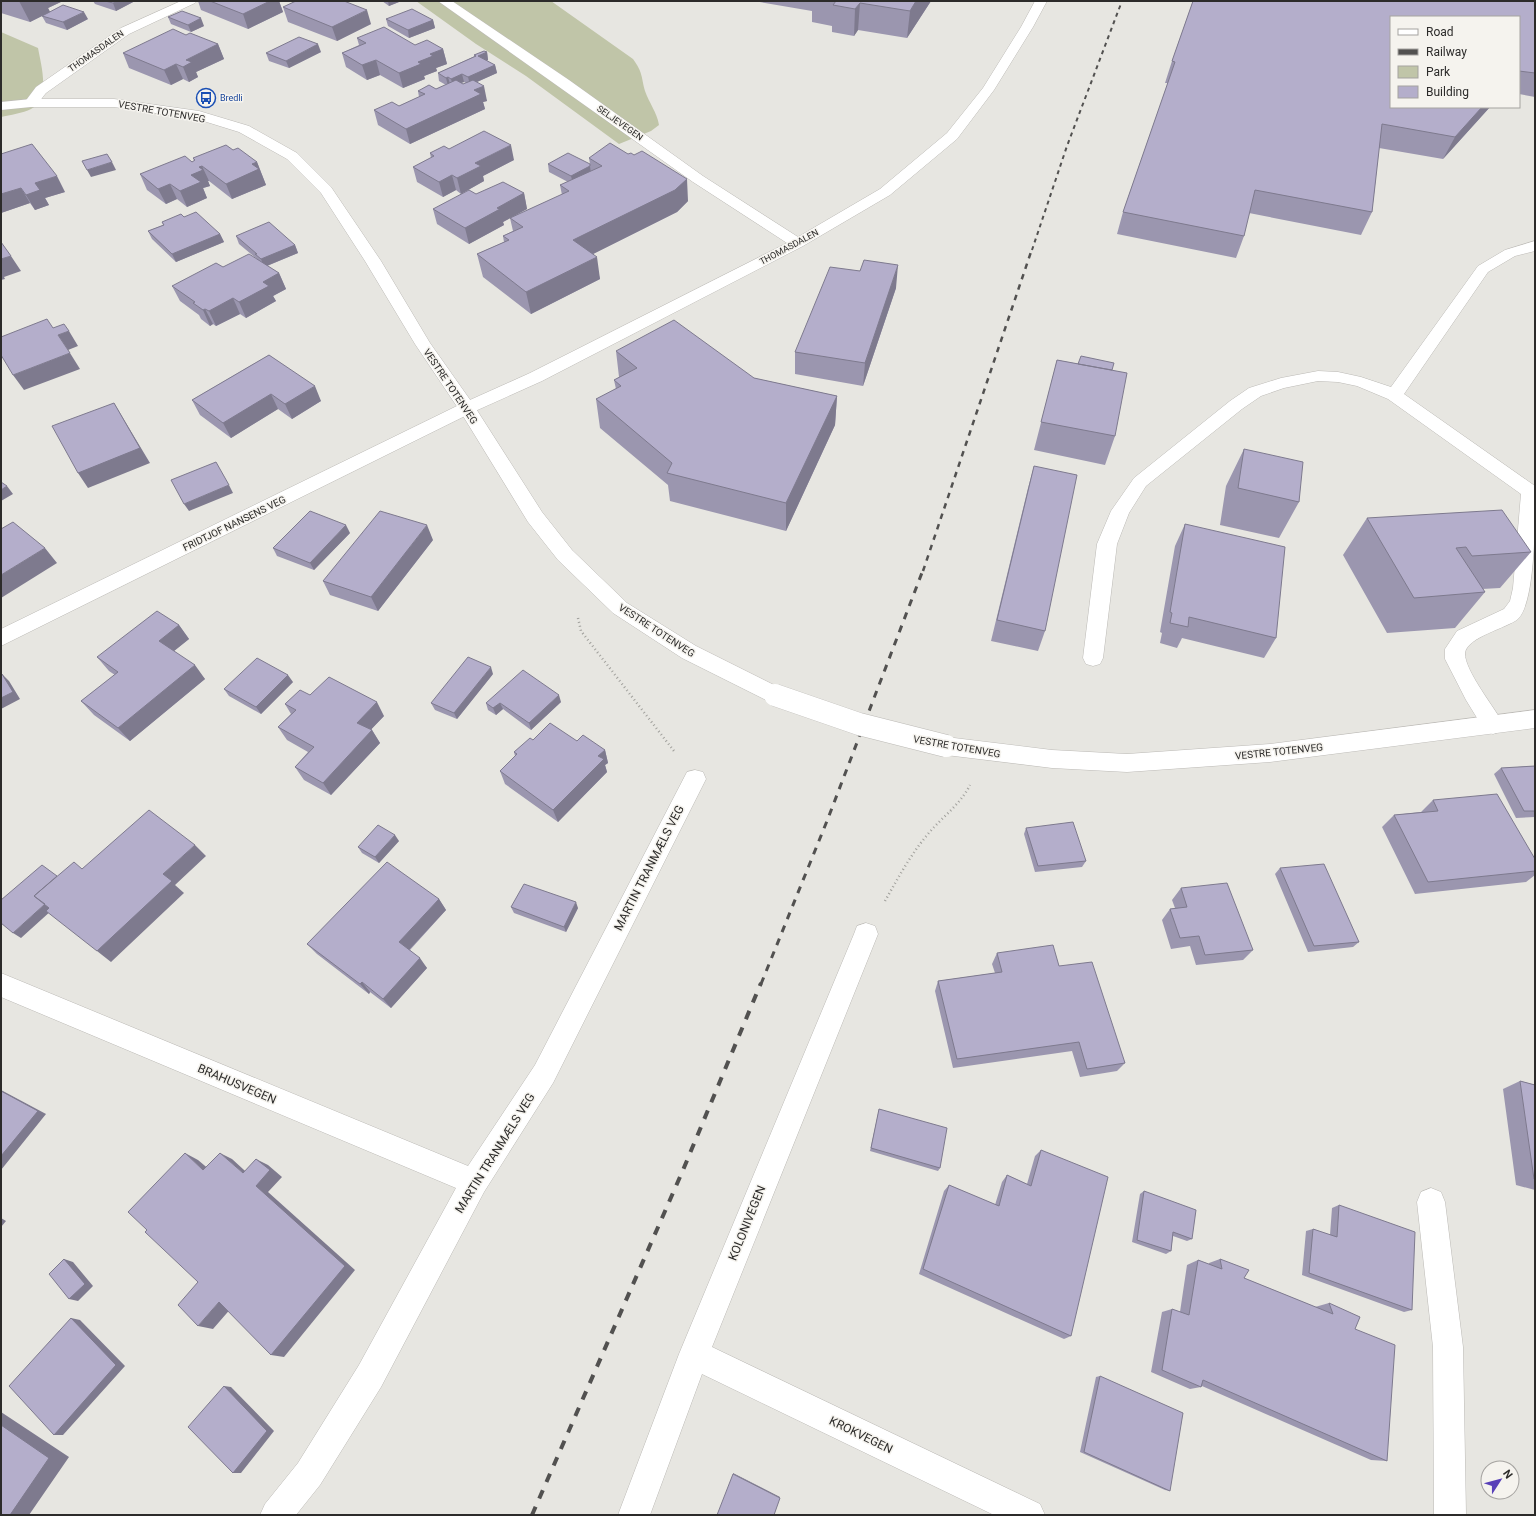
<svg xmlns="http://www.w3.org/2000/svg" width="1536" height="1516" font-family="Roboto,sans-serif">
	<rect width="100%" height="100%" fill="#e7e6e1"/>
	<path fill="#c0c5a8" d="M416,1H551L633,59C643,73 641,76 645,91C649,103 657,112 659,125L651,131L619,144L526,76L476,44Z
		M1,32L38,48C41,65 51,98 31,109C23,113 10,115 1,117Z"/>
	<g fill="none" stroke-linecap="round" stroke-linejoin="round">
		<g stroke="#bcbab6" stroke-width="1">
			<path id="minor" d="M181,1H197L195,3L129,34L46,93C40,100 37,108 26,106L24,103L36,87L121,28Z
				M438,1H452L569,80L703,176L798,237L880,189L947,133L983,88L1021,27L1035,1H1047L1033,27L994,90L957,139L890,195L803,246L542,381L473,412L1,646V629L461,404L530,373L787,243L693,182Z
				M1535,241V251L1515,256L1488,272L1404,394L1535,486C1535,516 1536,601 1518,619C1507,628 1467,637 1465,653C1464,670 1495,708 1504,725L1501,731L1493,734L1485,731L1466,700L1445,659V649L1457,631L1504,609L1510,601L1513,588L1521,494L1388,399L1357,386L1338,382L1318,381L1284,388L1261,396L1242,409L1146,486L1129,513L1117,544L1103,658L1100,664L1093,666L1086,664L1083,658L1097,544L1111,511L1134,478L1230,401L1249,388L1281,378L1318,371L1338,372L1361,377L1391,387L1478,266L1505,250Z
				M695,770L703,772L706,779L553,1083L484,1192L381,1387L320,1485L296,1515H260L265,1504L298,1463L359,1365L456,1188L1,997V973L468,1166L535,1065L687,772Z
				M866,923L875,926L878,934L712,1347L1040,1504L1045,1515H994L702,1374L650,1515H618L679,1354L854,934L857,926Z
				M1431,1188L1441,1192L1445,1202L1463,1347L1466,1515H1434L1433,1347L1417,1202L1421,1192Z"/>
		</g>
		<g stroke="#bcbab6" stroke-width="1">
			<path id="major" d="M31,99H114L199,111L249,126L297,153L331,187L381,261L430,343L473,404L542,512L572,550L627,603L696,646L782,689L786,695L782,701L775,704L768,701L682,658L613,613L558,560L528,522L460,411L415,344L365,261L321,193L287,159L239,132L197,119L114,107H31L1,110V102Z
				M1535,710V728L1270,762L1127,772L1052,768L946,755L938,752L935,746L938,740L946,737L1052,750L1127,754L1270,744Z"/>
		</g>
		<path stroke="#a1a09c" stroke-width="2.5" stroke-dasharray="1 3" stroke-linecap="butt" d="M578,618L581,631L674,751
			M885,901C898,878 911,854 928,834C942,817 960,805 970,785"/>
		<use href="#minor" fill="#fff" fill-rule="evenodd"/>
		<use href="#major" fill="#fff" fill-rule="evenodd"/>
		<path stroke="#525150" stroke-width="2" stroke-dasharray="4 4" stroke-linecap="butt" d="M1032,250L1067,146L1122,1"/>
		<path stroke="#525150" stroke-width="2.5" stroke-dasharray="5.5 5.5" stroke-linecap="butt" d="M923,571L1032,249"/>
		<path stroke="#525150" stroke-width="3" stroke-dasharray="7 7" stroke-linecap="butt" d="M761,984L827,821L923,570"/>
		<path stroke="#525150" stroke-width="4" stroke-dasharray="9 9" stroke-linecap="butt" d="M532,1515L683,1170L761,983"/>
		<g stroke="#bcbab6" stroke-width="23" stroke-linecap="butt">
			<path id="major-bridge" d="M775,695L859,724L946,746"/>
		</g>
		<use href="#major-bridge" stroke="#fff" stroke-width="22"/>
	</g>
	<path fill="#9b96af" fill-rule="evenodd" d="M1,1H63L48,8L50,12L88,19L67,30L46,23L42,16L30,22L1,13Z
		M93,1H135L116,11L95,4Z
		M198,1H279L283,12L248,29L201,10Z
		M382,1H398L399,2L389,6Z
		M754,1H931L907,38L858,30L854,36L832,32V26L812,22V11Z
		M1193,1H1535V97L1519,94V17H1391V107H1490L1443,159L1379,148L1372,212L1361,235L1249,213L1244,236L1236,258L1117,234L1123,212L1168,83H1165L1172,61Z
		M283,7L371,24L337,41L288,22Z
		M168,17L204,26L191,32L171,24Z
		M386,19L433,20L435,28L409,38L388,26Z
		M186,35L218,44L224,59L196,72L198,77L189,82L183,79L171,85L129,68L123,53Z
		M357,38L443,49L447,64L436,68L437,71L424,76L425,79L403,88L380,75L367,80L346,67L342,53L359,45Z
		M321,52L289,68L269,61L266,53Z
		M487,52L488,60L486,61L495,65L497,73L477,82L487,101L483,102L485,109L410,144L378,125L374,110L399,106L419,97L418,91L436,89L446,85L439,81L438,73L475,56L474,55ZM464,82L466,83L463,84L461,83Z
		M449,149L514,160L483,176L484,181L461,194L456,190L443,197L417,182L413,167L431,158L430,153Z
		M233,150L257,162L266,185L232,199L209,181H208L210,186L203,188L207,198L187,207L177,199L166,204L147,190L140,174L192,162L194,161L193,158Z
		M1,154L65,192L45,198L49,205L35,210L30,203L1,213Z
		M589,158L688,201L677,212L593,254L600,279L531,314L483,277L477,254L504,242L503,236L513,231L510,218L562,195L560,185L568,182L549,172L548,164H590Z
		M524,193L527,209L503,222L504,225L469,244L437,224L433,209L476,194Z
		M184,217L220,234L224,242L176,262L152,239L148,231L163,225L162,222Z
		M236,236L295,245L298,253L267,266L279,273L286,289L273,296L276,301L246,318L240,314L216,326L213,324L210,326L201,319L199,315L180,301L172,286L223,267L257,259L239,244Z
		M860,271L896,288L863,386L795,374V352Z
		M616,351L754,378L837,396L835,425L786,531L670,501L668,485L600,428L596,399L616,389L614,380L619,377Z
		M269,355L321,401L292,419L278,409L231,438L200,415L192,400Z
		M1057,360L1112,370L1115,436L1105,465L1034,450Z
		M1244,449L1299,502L1279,538L1220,525L1226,486Z
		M1034,466L1045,631L1038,651L991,641L1028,488Z
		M1367,518L1531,552L1500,588L1482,589L1485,592L1455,628L1387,633L1343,555Z
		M1185,524L1276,638L1264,658L1182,638L1177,648L1160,643L1162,633L1160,632L1175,546Z
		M350,533L314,570L277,556L273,548Z
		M433,540L378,611L330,595L323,581Z
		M179,625L189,639L174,651L205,679L130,741L94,715L81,701L115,675L109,671L97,657Z
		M493,674L457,719L435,710L431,703Z
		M293,682L261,714L229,696L224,689Z
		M310,695L384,716L371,729L372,730L380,743L331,795L304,780L295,767L308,752L287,740L278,727L291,714L285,704Z
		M561,702L531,730L503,709L496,715L488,710L486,703Z
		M533,740L577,741L605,750L608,763L605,765L607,772L558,822L505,784L500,771L515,756L514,752Z
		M1535,766V817L1516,818L1494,774L1501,768Z
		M1433,800L1535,859V875L1526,882L1415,894L1382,827L1394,815L1421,812Z
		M1026,828L1086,861L1082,867L1035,872L1024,834Z
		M399,841L379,863L362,853L358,847Z
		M1280,868L1359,942L1353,947L1308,952L1275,874Z
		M1181,888L1253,950L1243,960L1196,965L1190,946L1171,949L1162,920L1170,909L1175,908L1172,900Z
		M439,899L446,910L410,950L427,968L391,1008L370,992L369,994L317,954L307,944Z
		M511,907L578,908L566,932L514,913Z
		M997,953L1059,966L1125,1063L1117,1071L1080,1077L1072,1051L953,1068L935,991L938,981L995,973L992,964Z
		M1520,1081L1535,1085V1190L1516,1185L1503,1089Z
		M879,1109L940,1168L938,1171L870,1151Z
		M1041,1150L1071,1336L1064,1339L919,1274L944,1191L949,1185L995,1205L1002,1182L1007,1175L1027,1184L1035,1156Z
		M1144,1191L1192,1239L1187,1241L1173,1236L1171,1251L1166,1254L1132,1242L1140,1194Z
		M1339,1205L1412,1310L1404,1312L1302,1275L1306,1231L1313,1229L1330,1235L1332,1208Z
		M1220,1259L1244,1278L1315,1307L1329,1303L1355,1329L1387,1461L1371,1460L1202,1386L1201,1387L1190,1389L1151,1372L1162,1312L1172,1309L1180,1312L1187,1265L1198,1260L1209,1264V1263Z
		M1100,1376L1170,1491L1165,1490L1080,1452L1096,1377Z"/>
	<path fill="#7e7a8e" d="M19,1H63L48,8L50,12L30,22Z
		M118,1H135L116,11L113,3Z
		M270,1H279L283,12L248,29L243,14Z
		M388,1H398L399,2L389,6Z
		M916,1H931L907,38L910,11Z
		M860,3L858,30L854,36L855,9Z
		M367,10L371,24L337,41L332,27Z
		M84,12L88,19L67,30L63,22Z
		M201,18L204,26L191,32L188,25Z
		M433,20L435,28L409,38L408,30Z
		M218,44L224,59L196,72L198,77L189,82L183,67L186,60Z
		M318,44L321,52L289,68L286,61Z
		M443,49L447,64L436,68L437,71L424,76L425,79L403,88L399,73L430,54Z
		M487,52L488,60L479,64L478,56Z
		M376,60L380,75L367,80L362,65Z
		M176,64L183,79L171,85L164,70Z
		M495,65L497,73L470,85L468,77Z
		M462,74L464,82L453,86L451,79Z
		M448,77L450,84L448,86L446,78Z
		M484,86L487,101L483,102L485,109L410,144L406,129L474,90Z
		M1482,107H1490L1443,159L1455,137Z
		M511,145L514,160L483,176L484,181L461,194L457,178L475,163Z
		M112,162L116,170L91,177L87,170Z
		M257,162L266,185L232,199L226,184L252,164Z
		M202,166L209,181H208L210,186L203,188L207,198L187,207L180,191L191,175L199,167Z
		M590,166L591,174L573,184L571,176Z
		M452,175L456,190L443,197L439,182Z
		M57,176L65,192L45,198L49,205L35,210L26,195L35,183Z
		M687,179L688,201L677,212L577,262L573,240Z
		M170,184L177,199L166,204L158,189Z
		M21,188L30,203L1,213V194Z
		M524,193L527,209L503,222L504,225L469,244L465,228L497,208Z
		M220,234L224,242L176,262L172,254Z
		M295,245L298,253L264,267L261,259Z
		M11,256L21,271L4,277L5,279L1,280V259Z
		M597,257L600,279L531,314L526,292Z
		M898,265L896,288L863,386L865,363Z
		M279,273L286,289L273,296L276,301L246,318L239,302L263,282Z
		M233,298L240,314L216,326L209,311Z
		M205,309L213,324L210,326L203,310Z
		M69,331L78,346L68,350L58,335Z
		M70,353L80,369L24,390L13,375Z
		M315,386L321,401L292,419L285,404Z
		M271,394L278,409L231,438L223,423Z
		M837,396L835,425L786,531V503Z
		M114,403L150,463L88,488L78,473Z
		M229,485L233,493L189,511L184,504Z
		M7,486L13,494L1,501V490Z
		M346,525L350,533L314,570L310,563Z
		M427,525L433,540L378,611L371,597Z
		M45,548L57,563L1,598V575Z
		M179,625L189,639L169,655L159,641Z
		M195,665L205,679L130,741L118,728Z
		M491,667L493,674L457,719L454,713Z
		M2,674L9,681L20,699L1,709Z
		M288,675L293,682L261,714L256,707Z
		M559,695L561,702L531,730L529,723Z
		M377,702L384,716L365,736L357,723Z
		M500,703L503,709L496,715L493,708Z
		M372,730L380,743L331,795L323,783Z
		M605,750L608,763L605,765L607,772L558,822L553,810L598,756Z
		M395,835L399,841L379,863L375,857Z
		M195,845L206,856L175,885L184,893L111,962L97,951L163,874Z
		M439,899L446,910L407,952L399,942Z
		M576,902L578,908L566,932L564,927Z
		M45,904L52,910L21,938L13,933Z
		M420,958L427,968L391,1008L383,999Z
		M362,982L370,992L369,994L360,984Z
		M1,1090L46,1114L1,1170Z
		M185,1153L198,1160L217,1176L203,1170Z
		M220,1153L232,1159L255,1180L243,1173Z
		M256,1159L268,1165L282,1177L268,1192L355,1270L284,1357L271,1355L256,1186Z
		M1,1218L6,1221L1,1227Z
		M64,1259L73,1262L93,1286L78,1301L69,1299Z
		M219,1302L233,1306L213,1329L198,1326Z
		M71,1318L80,1320L125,1366L63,1435H54Z
		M224,1386L231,1387L274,1431L241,1473H233Z
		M1,1412L69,1457L29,1515H10L1,1425Z
		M733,1473L780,1497V1498L733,1474Z"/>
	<path fill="#b4aecb" stroke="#7e7a8e" d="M105,1H118L113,3Z
		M210,1H270L243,14Z
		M296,1H344L367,10L332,27L283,7Z
		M836,1H916L910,11L860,3L855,9L833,5Z
		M1193,1H1535V73L1519,71V17H1391V107H1482L1455,137L1382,124L1372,212L1255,190L1244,236L1123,212L1175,62L1172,61Z
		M63,5L84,12L63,22L42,16Z
		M412,9L433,20L408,30L386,19Z
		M182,11L201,18L188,25L168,17Z
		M384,27L415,45L427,40L443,49L430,54L433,56L418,62L421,64L399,73L376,60L362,65L342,53L366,43L357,38Z
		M173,29L186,35L190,33L218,44L186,60L192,62L183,67L176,64L164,70L123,53Z
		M299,37L318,44L286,61L266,53Z
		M484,51L487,52L478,56L495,65L468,77L462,74L451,79L448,77L446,78L438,73L476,56L474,55Z
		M456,80L463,84L473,80L484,86L474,90L481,94L406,129L374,110L392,102L399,106L425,94L418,91L429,85L436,89Z
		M484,131L511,145L475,163L481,166L457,178L452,175L439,182L413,167L434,156L430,153L444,146L449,149Z
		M610,143L628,154L631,153L634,155L642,151L687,179L675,190L573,240L597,257L526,292L477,254L509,240L503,236L523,227L510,218L569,191L560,185L602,166L589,158Z
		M32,144L57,176L35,183L40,190L26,195L21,188L1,194V154Z
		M226,145L233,150L238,148L257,162L252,164L259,169L226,184L202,166L199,167L203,170L191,175L201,182L180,191L170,184L158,189L140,174L185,156L192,162L195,160L193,158Z
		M568,153L590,164V166L571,176L548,164Z
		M107,154L112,162L87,170L82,161Z
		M503,182L524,193L497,208L500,209L465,228L433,209L469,190L476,194Z
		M196,212L220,234L172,254L148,231L164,225L162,222L181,214L184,217Z
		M269,222L295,245L261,259L255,254H257L236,236Z
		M1,242L11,256L1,259Z
		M249,254L279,273L263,282L269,286L239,302L233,298L209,311L205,309L203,310L193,303L195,302L172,286L216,263L223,267Z
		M864,260L898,265L865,363L795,352L830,267L860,271Z
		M47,319L53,328L64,324L69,331L58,335L70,353L13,375L1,355V337Z
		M674,320L754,378L837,396L786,503L667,473L672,463L596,399L621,386L614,380L637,368L616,351Z
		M269,355L315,386L285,404L271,394L223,423L192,400Z
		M1081,356L1114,363L1112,370L1078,364Z
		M1057,360L1127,373L1115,436L1041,422Z
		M114,403L140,448L78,473L52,426Z
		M1244,449L1303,462L1299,502L1238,488Z
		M216,462L229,485L184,504L171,480Z
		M1034,466L1077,475L1045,631L997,620Z
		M1,482L7,486L1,490Z
		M1502,510L1531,552L1472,556L1466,547L1456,548L1485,592L1414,598L1367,518Z
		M310,511L346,525L310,563L273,548Z
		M380,511L427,525L371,597L323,581Z
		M13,522L45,548L1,575V529Z
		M1185,524L1285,547L1276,638L1189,617L1188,627L1170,623L1172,613L1170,612Z
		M157,611L179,625L159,641L195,665L118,728L81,701L118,672L97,657Z
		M468,657L491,667L454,713L431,703Z
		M257,658L288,675L256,707L224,689Z
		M523,670L559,695L529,723L500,703L493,708L486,703Z
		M2,674L13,692L1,698V675Z
		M329,677L377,702L357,723L372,730L323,783L295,767L314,747L278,727L296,710L285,704L300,690L310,695Z
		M550,723L577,741L583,735L605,750L598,756L604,759L553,810L500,771L517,754L514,752L530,738L533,740Z
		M1535,766V811H1524L1501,768Z
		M1497,794L1535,859V871L1428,882L1394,815L1438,811L1433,800Z
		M149,810L195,845L163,874L172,881L97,951L46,911L49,908L34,896L74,862L82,869Z
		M1073,822L1086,861L1038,866L1026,828Z
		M378,825L395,835L375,857L358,847Z
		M387,862L439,899L399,942L420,958L383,999L362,982L360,984L307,944Z
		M1324,864L1359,942L1314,946L1280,868Z
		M42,865L57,876L34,896L45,904L13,933L1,923V900Z
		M1227,883L1253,950L1205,955L1199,936L1180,938L1170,909L1187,907L1181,888Z
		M524,884L576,902L564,927L511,907Z
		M1053,945L1059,966L1092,962L1125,1063L1087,1069L1079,1042L957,1059L938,981L1002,972L997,953Z
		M1520,1081L1535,1085V1180L1534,1179Z
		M1,1091L38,1111L1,1156Z
		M879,1109L947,1128L940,1168L871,1148Z
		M1041,1150L1108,1177L1071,1336L923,1269L949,1185L999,1206L1007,1175L1031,1186Z
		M185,1153L203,1170L220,1153L243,1173L256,1159L270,1170L256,1186L345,1266L271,1355L219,1302L198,1326L178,1305L198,1282L145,1232L147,1230L128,1212Z
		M1144,1191L1196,1210L1192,1239L1173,1232L1171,1251L1137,1240Z
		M1339,1205L1415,1232L1412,1310L1309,1273L1313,1229L1337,1237Z
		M64,1259L85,1284L69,1299L49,1274Z
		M1220,1259L1249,1270L1244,1278L1333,1314L1329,1303L1360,1317L1355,1329L1395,1345L1387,1461L1203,1380L1201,1387L1162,1370L1172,1309L1189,1315L1198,1260L1222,1269Z
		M71,1318L116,1365L54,1435L9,1386Z
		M1100,1376L1183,1413L1170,1491L1084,1452Z
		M224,1386L267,1431L233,1473L188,1427Z
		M1,1425L49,1458L10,1515H1Z
		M733,1474L780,1498L774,1515H717Z"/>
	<defs>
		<g id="bus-ring" transform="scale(1)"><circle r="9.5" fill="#f5f3ee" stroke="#1a4fb4" stroke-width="1.5"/><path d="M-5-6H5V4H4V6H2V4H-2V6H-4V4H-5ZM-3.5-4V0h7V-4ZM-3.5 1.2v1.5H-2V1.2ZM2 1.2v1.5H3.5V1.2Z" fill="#1a4fb4"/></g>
	</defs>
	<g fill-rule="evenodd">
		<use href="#bus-ring" x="206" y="98"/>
	</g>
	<g text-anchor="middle" stroke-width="3" stroke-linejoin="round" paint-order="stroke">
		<g font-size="9" fill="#2c2b2a" stroke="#f5f3ee">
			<text transform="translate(96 51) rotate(-35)" y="3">THOMASDALEN</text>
			<text transform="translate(620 123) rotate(35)" y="3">SELJEVEGEN</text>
			<text transform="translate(789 247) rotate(-28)" y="3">THOMASDALEN</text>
		</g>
		<g font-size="9" fill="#164399" stroke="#f5f3ee" text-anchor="start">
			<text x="220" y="101">Bredli</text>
		</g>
		<g font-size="10" fill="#2c2b2a" stroke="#f5f3ee">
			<text transform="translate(162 111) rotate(10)" y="4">VESTRE TOTENVEG</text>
			<text transform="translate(451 386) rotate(56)" y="4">VESTRE TOTENVEG</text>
			<text transform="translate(234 523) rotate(-26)" y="4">FRIDTJOF NANSENS VEG</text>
			<text transform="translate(657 630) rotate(33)" y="4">VESTRE TOTENVEG</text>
			<text transform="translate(957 746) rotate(10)" y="4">VESTRE TOTENVEG</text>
			<text transform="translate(1279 751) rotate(-6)" y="4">VESTRE TOTENVEG</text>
		</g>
		<g font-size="12" fill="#2c2b2a" stroke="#f5f3ee">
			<text transform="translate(649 868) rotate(-63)" y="4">MARTIN TRANMÆLS VEG</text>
			<text transform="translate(237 1084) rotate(23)" y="4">BRAHUSVEGEN</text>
			<text transform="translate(495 1153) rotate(-58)" y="4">MARTIN TRANMÆLS VEG</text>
			<text transform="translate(747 1223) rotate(-68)" y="4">KOLONIVEGEN</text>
			<text transform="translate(861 1435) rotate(26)" y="4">KROKVEGEN</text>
		</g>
	</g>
	<rect width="1536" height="1516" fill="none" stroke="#2c2b2a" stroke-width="4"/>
	<rect x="1390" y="16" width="130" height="92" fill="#f5f3ee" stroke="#a5a3a0"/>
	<rect x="1398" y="29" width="20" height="6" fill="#ffffff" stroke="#a5a3a0"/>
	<text x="1426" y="36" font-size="12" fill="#2c2b2a">Road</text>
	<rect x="1398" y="49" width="20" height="6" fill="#525150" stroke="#a5a3a0"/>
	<text x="1426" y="56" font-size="12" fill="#2c2b2a">Railway</text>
	<rect x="1398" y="66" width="20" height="12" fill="#c0c5a8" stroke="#a5a3a0"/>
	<text x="1426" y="76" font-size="12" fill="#2c2b2a">Park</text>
	<rect x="1398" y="86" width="20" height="12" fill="#b4aecb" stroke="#a5a3a0"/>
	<text x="1426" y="96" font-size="12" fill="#2c2b2a">Building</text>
	<g transform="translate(1500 1480) rotate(54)"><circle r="19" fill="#f5f3ee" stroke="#a5a3a0"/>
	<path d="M0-3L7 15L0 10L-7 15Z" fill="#5840b8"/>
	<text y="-6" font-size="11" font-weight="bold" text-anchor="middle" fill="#2c2b2a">N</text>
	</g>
</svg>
